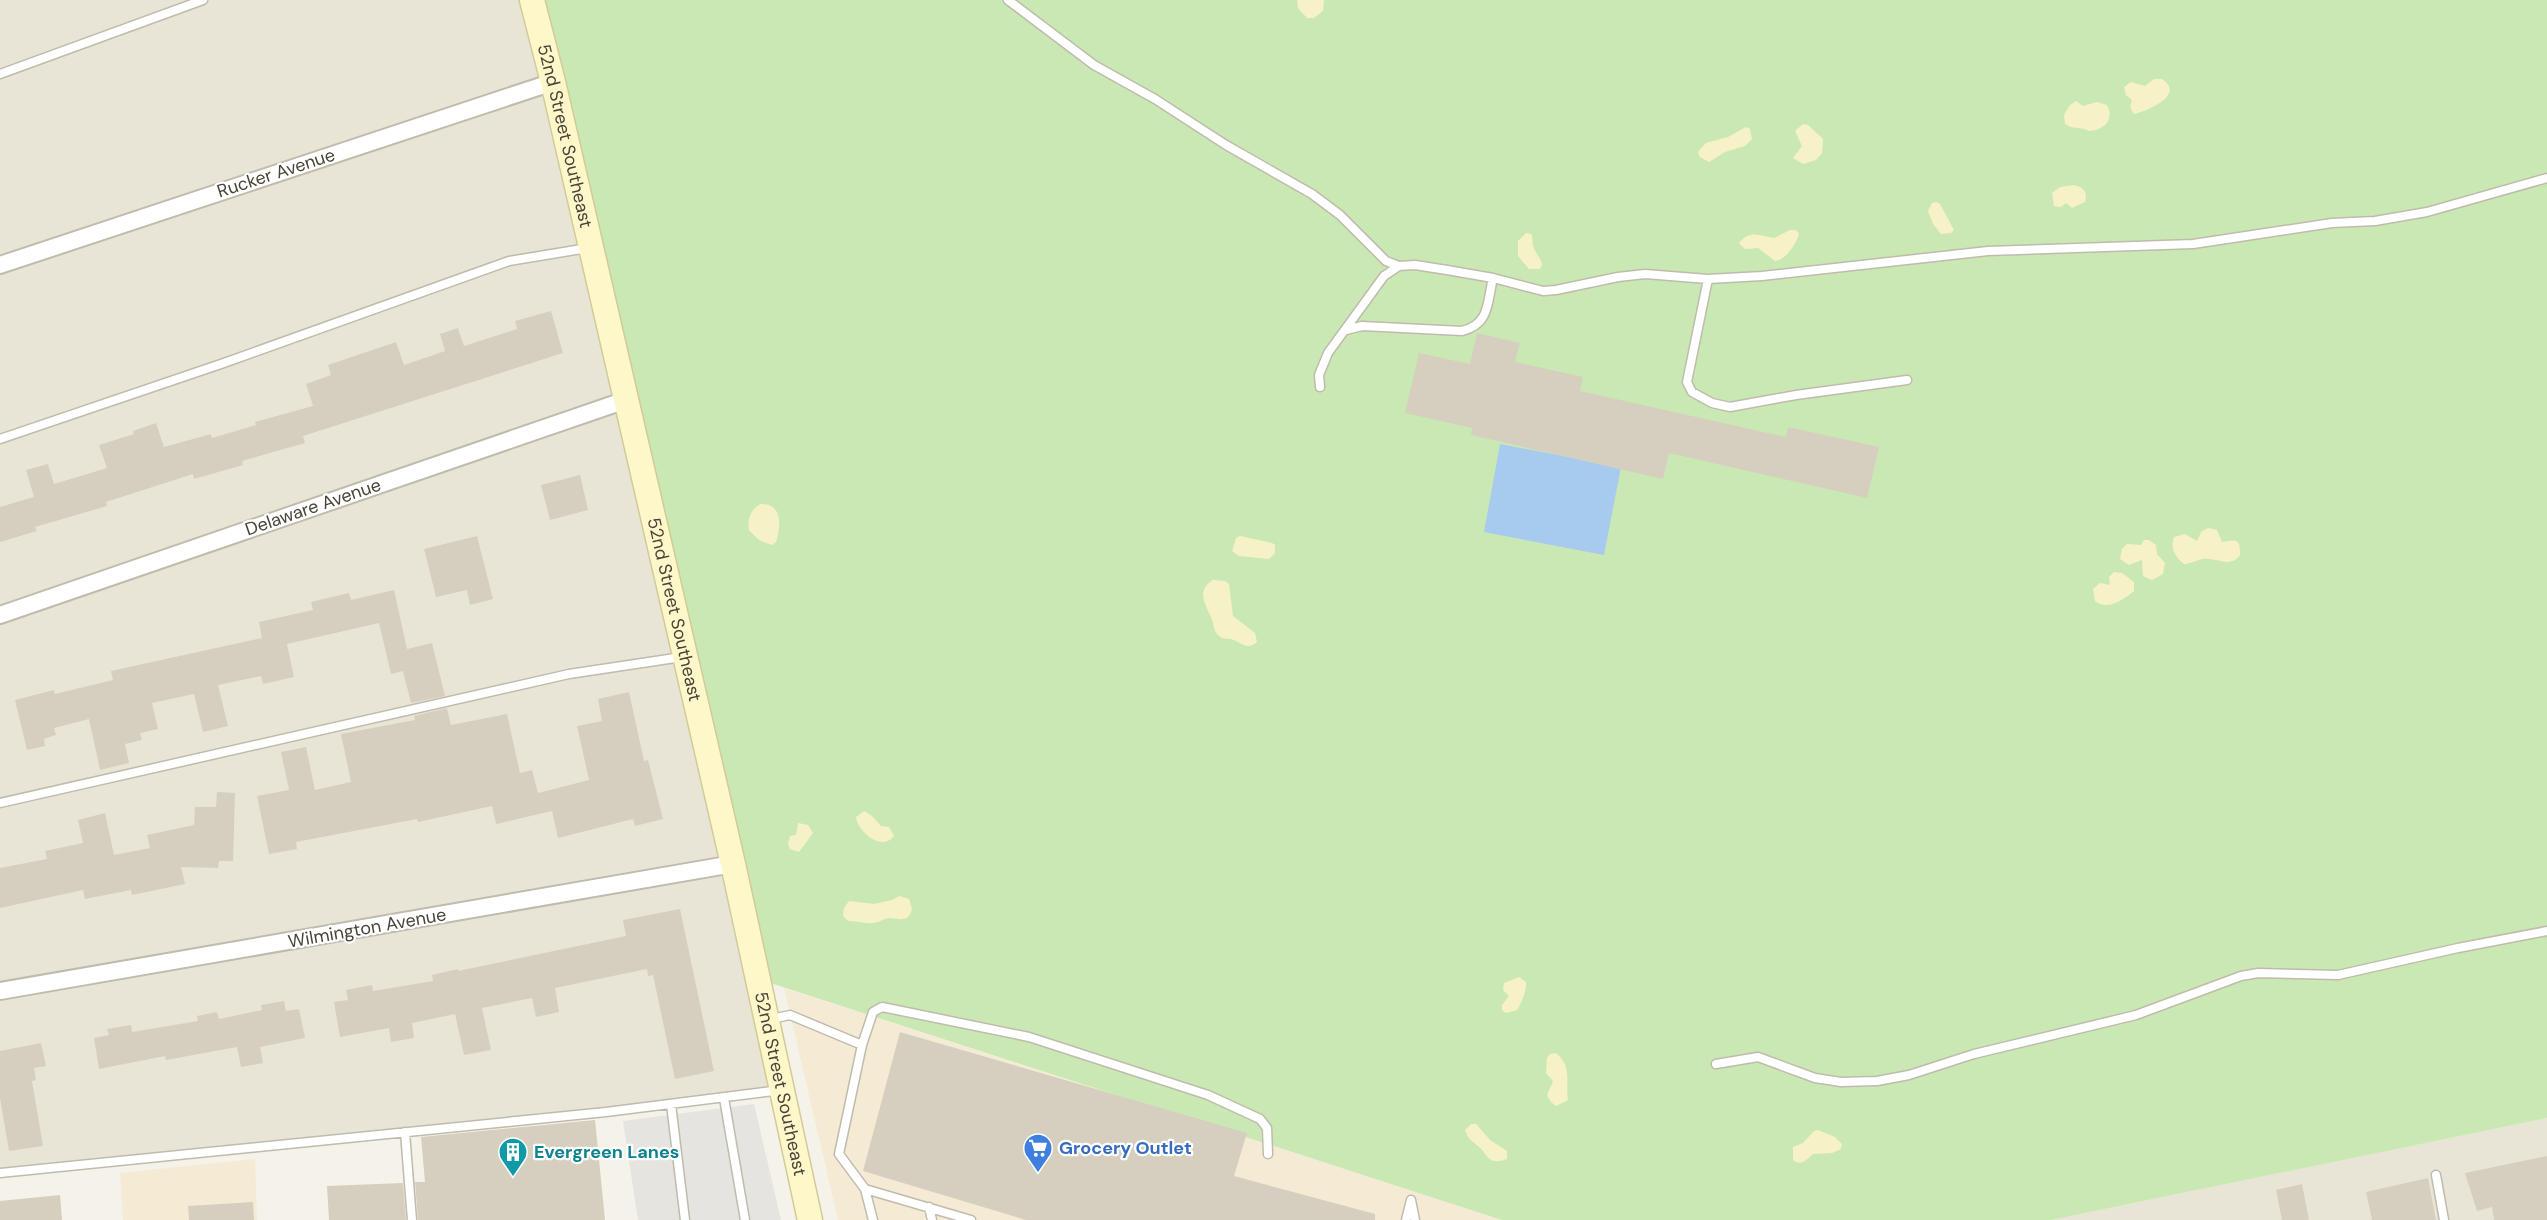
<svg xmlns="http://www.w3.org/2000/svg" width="2547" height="1220" font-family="'DM Sans',sans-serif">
	<rect width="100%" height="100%" fill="#f4f2e9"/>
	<path fill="#e8e5d7" d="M0,0H532L782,1090L0,1173Z
		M2547,1118V1220H2051L2444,1139Z"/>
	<path fill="#f5ebd5" d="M784,988L1454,1204L1502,1220H838Z
		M255,1159L257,1220H123L120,1173Z"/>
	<path fill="#cae8b3" d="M532,0H2547V1118L2051,1220H1502L758,979Z"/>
	<path fill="#f7f2c6" d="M1297,0H1324L1323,11L1314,18H1307L1298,8Z
		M2154,79H2162C2186,95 2147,111 2134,114L2130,107L2132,100L2126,95L2124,87L2131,82L2145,86Z
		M2076,101L2083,106L2097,102L2107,105C2115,120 2104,130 2089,131C2081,126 2073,130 2065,124L2064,115L2070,105Z
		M1803,124L1808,125L1823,139L1822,153L1816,160L1803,164L1793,158L1802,146L1795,131Z
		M1746,127L1750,129L1752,139L1745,146L1725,152L1709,162L1700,157L1698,152L1706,143L1728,137Z
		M2074,185C2083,187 2088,192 2085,202L2072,208L2066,203L2061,207L2054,206L2052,193L2060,187Z
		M1936,202L1940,204L1954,230L1951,233L1941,234L1933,224L1928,211L1932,203Z
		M1790,230H1796L1799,234C1796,244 1786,260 1775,261L1758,248L1745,249L1739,243C1750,229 1760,236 1774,238Z
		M1526,233L1531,234C1534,239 1531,242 1534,248C1536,254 1541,258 1542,265L1540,269H1529L1518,256V241Z
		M761,504C783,504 781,526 776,542L772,545L759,540L749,530C747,520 751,508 761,504Z
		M2208,528L2217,530L2222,542C2234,540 2241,537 2240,555C2230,569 2217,557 2203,559C2196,560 2191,564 2184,564C2175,557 2170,548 2174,537L2185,534L2197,541L2201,532Z
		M1240,536L1272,543L1275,545V553L1269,559L1239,556L1232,551L1236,538Z
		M2144,540H2149L2156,545L2157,554L2165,563L2163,574L2152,580L2143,576L2142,560L2129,565L2120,559L2122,549L2127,544L2141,545Z
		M2114,572L2122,573L2134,582V591C2123,600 2107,611 2095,601L2093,589L2100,583L2110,585L2109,577Z
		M1213,580L1225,581L1229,584L1233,616L1255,633L1257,642C1246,651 1242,642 1231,639C1225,638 1223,640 1218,635C1213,630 1214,623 1211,617C1205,604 1196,590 1213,580Z
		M864,811L872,816L881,826L889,827L894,836C882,852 858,832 856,817Z
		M798,823L808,825L813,833L799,852L790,849L788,844L790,836L796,835Z
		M899,896L909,899L912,909C908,924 898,918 888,918C883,919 878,923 873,923C865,924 856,921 848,921L843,916L844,908L849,901L874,904L892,900Z
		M1519,977L1526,982C1527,989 1521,1005 1517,1010L1506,1013L1502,1010V1005L1509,996L1503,990L1504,983Z
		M1556,1053C1573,1067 1565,1082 1568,1100L1556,1106C1541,1095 1550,1092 1553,1081L1546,1073L1547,1058L1550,1054Z
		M1471,1124H1476L1490,1140L1507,1151V1159C1487,1166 1489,1155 1478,1146C1471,1140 1468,1139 1465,1130Z
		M1818,1130L1835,1137L1842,1144L1841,1149L1832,1153L1813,1154C1807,1159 1801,1167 1793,1160V1147L1803,1143L1814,1131Z"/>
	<path fill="#e6e4e1" d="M754,1104L781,1220H638L623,1121Z"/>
	<path fill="#a7caef" d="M1500,444L1621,467L1604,555L1484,532Z"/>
	<path fill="#d6cfbf" d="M551,311L563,353L303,436L305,443L242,461L243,465L194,479L193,474L106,502L107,506L35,527L37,531L0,542V507L34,497L26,470L48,464L54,484L107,468L99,445L134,434L133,431L156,423L164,447L211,434L212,438L256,425L255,422L313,406L306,384L331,375L328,365L396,342L404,365L445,351L440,334L458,328L464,346L517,329L515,321Z
		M1477,333L1520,343L1515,362L1583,377L1580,391L1786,437L1788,427L1879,447L1867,498L1669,453L1663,479L1471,435L1472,428L1405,413L1419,353L1470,364Z
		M580,475L588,510L550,520L541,485Z
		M477,536L493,599L470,605L467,590L436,597L424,549Z
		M394,590L407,649L432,643L445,696L411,703L403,671L391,674L379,623L287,644L294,677L263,684L261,676L218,685L228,726L203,732L194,694L152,703L158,729L140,733L142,740L125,744L129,763L100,770L89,719L54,728L56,735L44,739L45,746L27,750L15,700L54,690L55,694L113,680L111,671L262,638L259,622L313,610L311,602L349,593L351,600Z
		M629,692L644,761L648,760L663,819L635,826L633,819L558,838L552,811L496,824L492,806L418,822L417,819L296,842L297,849L269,854L257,796L289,790L281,752L306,747L315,790L351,782L341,734L415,720L414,716L447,708L451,725L507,714L520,773L532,770L538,793L589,780L577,726L602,721L598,699Z
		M217,792L235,793L233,861H219L218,868L181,867L185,884L132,895L131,890L85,899L83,890L0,908V868L47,859L45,851L83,843L78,820L105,813L114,855L150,848L147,835L194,825L195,807H216Z
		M680,909L714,1071L675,1079L653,975L648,976L647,969L555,988L559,1012L536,1017L532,998L482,1008L491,1050L464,1055L455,1014L412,1023L414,1038L391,1042L389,1028L340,1037L334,1002L348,1000L346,990L372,985L373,991L433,981L432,975L458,969V971L626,936L623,920Z
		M284,1001L286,1011L299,1009L305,1038L260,1047L263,1063L241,1067L237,1047L166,1060L165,1056L99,1069L94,1038L109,1035L107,1029L131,1025L132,1032L198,1021L197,1016L217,1012L219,1019L262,1010L261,1005Z
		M900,1032L1247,1133L1234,1176L1375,1214V1220H1026L863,1171Z
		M41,1043L46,1066L34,1068L36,1080L32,1081L43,1146L9,1151L0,1098V1051Z
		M595,1120L605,1220H418L415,1182H425L421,1137Z
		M2547,1156V1220H2494L2492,1207L2477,1211L2465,1173Z
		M2428,1178L2436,1220H2372L2366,1192Z
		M403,1183L406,1220H329L327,1186Z
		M2302,1184L2309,1220H2282L2276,1190Z
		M60,1195L62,1220H0V1201Z
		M253,1202L254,1220H189L188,1206Z"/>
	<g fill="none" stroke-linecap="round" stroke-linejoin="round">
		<g stroke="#c0bbac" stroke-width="11">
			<path id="lane" d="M1008,0L1094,65L1155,99L1226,145L1312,194L1340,215L1386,261L1399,266
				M0,74L203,0
				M1708,279L1687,382L1692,392L1712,403L1730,407L1796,395L1907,380
				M1346,330L1362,326L1462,331C1490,324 1487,303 1493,278
				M1320,387L1319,375L1328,353L1384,276L1399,266L1415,265L1447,270L1493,278L1543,291L1556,290L1618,277L1645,274L1708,279L1762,276L1988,251L2193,244L2332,223L2375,221L2427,212L2547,178
				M0,439L221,364L509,261L588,248
				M0,803L569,674L682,657
				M767,1020L790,1015L862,1045L839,1154L865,1189L873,1220
				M862,1045L873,1012L882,1007L1029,1037L1208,1095L1260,1119L1267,1128L1268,1154
				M1716,1064L1758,1057L1815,1078L1841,1082L1877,1081L1909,1075L1974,1054L2136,1015L2241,976L2258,973L2338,975L2458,948L2547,931
				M724,1098L745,1220
				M671,1104L685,1220
				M405,1132L412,1220
				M0,1173L606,1112L781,1090
				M2436,1175L2444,1220
				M865,1189L971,1220
				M929,1207L932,1220
				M1406,1220L1411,1200L1415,1220"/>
		</g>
		<g stroke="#c0bbac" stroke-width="20">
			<path id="street" d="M0,265L553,82
				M0,615L626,400
				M0,991L733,864"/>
		</g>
		<g stroke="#d3ca99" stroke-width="27">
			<g id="secondary">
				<path id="s1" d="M532,0L553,82L733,864L810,1220"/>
			</g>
		</g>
		<use href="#lane" stroke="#fff" stroke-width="8"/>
		<use href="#street" stroke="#fff" stroke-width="16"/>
		<use href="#secondary" stroke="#fef7ca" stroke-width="24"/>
	</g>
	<defs>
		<g id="supermarket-pin" transform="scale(1.5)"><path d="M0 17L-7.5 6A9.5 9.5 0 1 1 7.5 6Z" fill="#3f7fe0" stroke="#fff"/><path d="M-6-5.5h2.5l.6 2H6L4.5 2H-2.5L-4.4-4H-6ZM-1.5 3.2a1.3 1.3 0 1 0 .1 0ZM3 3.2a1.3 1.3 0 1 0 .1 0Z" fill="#fff"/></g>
		<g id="building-pin" transform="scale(1.5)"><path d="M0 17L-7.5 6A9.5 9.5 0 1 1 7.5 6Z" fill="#0f9aa8" stroke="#fff"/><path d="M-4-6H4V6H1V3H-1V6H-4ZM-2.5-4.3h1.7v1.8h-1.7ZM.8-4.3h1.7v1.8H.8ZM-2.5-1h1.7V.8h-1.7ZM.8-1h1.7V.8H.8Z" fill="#fff"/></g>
	</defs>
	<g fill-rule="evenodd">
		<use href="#supermarket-pin" x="1038" y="1148"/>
		<use href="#building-pin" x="513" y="1152"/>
	</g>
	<g text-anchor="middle" stroke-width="4.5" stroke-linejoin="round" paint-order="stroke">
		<g font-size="18" fill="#484337" stroke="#fff">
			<text dy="6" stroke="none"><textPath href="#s1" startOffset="140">52nd Street Southeast</textPath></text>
			<text transform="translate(276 173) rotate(-18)" y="6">Rucker Avenue</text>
			<text transform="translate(313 507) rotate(-19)" y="6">Delaware Avenue</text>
			<text dy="6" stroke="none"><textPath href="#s1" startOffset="626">52nd Street Southeast</textPath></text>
			<text transform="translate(367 928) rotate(-10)" y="6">Wilmington Avenue</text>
			<text dy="6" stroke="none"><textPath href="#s1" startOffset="1112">52nd Street Southeast</textPath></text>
		</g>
		<g font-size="18" font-weight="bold" fill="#366cbe" stroke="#fff" text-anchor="start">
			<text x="1059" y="1154">Grocery Outlet</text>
		</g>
		<g font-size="18" font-weight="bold" fill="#0d838f" stroke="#fff" text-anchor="start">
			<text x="534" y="1158">Evergreen Lanes</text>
		</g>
	</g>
</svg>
